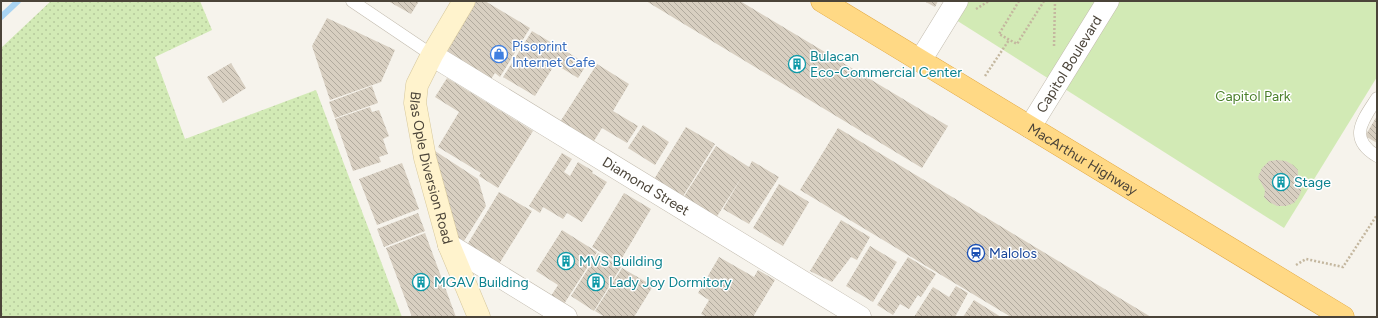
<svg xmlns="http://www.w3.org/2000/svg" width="1378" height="318" font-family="Figtree,sans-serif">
	<defs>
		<pattern id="grass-dots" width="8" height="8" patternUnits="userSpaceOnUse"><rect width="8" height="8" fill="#d2eab5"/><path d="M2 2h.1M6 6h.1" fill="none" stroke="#b6ca9c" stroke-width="1.8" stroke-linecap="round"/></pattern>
		<pattern id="building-back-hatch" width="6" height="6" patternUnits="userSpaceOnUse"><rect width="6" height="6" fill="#d8cfc1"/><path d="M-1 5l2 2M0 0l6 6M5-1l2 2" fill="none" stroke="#b1aa9e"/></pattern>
	</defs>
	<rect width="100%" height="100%" fill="#f6f3ec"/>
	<path fill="url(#grass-dots)" d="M51,1H200L212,30L155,57L185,139L316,90L402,317H1V48Z"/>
	<path fill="#d2eab5" d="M968,1H1377V77L1284,228L956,20Z"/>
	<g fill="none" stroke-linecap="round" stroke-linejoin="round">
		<path stroke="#a9d4f2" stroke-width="6" d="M1,17L18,1"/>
	</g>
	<path fill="url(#building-back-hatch)" d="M388,1H419L411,14Z
		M466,1H485L530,28L500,77L495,73L491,79L447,52L442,46Z
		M646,1H740L948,126L922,168Z
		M924,1H938L935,7Z
		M327,18L395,50L381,82L330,100L312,46Z
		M532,31L587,64L578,78L555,64L535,96L503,77Z
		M231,63L246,88L223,103L207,77Z
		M597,64L629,84L613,111L638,126L627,143L602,128L591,146L560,122Z
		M447,78L533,131L498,188L479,176L481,173L438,147L459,112L435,97Z
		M372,86L378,103L335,118L329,102Z
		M370,107L372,112L379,110L389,136L383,139L388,154L379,157L381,162L353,171L335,119Z
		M1377,116V143L1365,136Z
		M643,125L669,142L655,165L628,148Z
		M686,127L715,144L682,198L653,181Z
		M838,128L1151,317H1011L800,190Z
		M716,146L749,167L752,161L779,177L749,224L723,209L743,175L716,218L683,198Z
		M435,151L478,179L486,206L464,241L458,237L426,153Z
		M562,153L572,159L564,172L570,176L578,162L593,171L592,173L607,182L582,222L567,213L563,219L543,207L540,213L529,206Z
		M1277,160L1286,161L1293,165L1298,170V175L1302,179L1301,192L1298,198L1294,203L1286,206H1277L1269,202L1264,197L1265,190L1258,177L1262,168L1269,161Z
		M402,163L419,209L377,225L359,179Z
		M779,184L809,202L783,246L753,228Z
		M499,192L532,211L499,264L467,245Z
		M624,193L651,209L619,263L592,247Z
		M418,213L425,231L384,247L377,229Z
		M841,220L870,237L857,260L851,257L832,282L810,271Z
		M562,230L597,252L564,304L551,296L558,285L536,271Z
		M425,233L456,317H412L386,248Z
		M870,246L897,262L873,302L846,286Z
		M598,253L621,267L594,311L571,296Z
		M719,257L754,277L758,270L775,280L753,317H707L701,314L709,300L698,293Z
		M908,257L936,274L921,297L918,295L909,309L900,304L893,315L877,305Z
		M622,268L653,286L634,317H605L595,311Z
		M956,286L968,293L955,317H914L933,287L949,297Z
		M974,300L1001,317H963Z"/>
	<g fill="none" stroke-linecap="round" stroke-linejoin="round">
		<g stroke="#c2bbae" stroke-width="13">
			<path id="service" d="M352,1L432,55
				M1377,98C1363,120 1347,138 1377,156"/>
		</g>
		<g stroke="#c2bbae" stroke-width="23">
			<g id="minor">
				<path id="s1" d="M432,55L860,317"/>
				<path d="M449,245L566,317"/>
			</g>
		</g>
		<g stroke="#c2bbae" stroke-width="23">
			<g id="tertiary">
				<path d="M920,61L957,1"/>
				<path id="s2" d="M1030,127L1108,1"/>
			</g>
		</g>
		<g stroke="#d6c79b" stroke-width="23">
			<g id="secondary">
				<path id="s3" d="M464,1L432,55L417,85L415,103L425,158L449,245L479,317"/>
			</g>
		</g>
		<g stroke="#e0a43c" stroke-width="23">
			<g id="trunk">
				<path id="s4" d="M822,1L1343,317"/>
			</g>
		</g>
		<path stroke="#c4b79f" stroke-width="2.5" stroke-dasharray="2 2" stroke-linecap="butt" d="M1019,1L999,34L1017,44L1044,1
			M976,9L989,1
			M1054,46L1055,1
			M985,76L1009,40
			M1296,265L1306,259L1343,267L1377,215"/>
		<use href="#service" stroke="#fff" stroke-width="12"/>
		<use href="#minor" stroke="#fff" stroke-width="22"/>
		<use href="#tertiary" stroke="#fff" stroke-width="22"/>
		<use href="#secondary" stroke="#fff3cd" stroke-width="22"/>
		<use href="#trunk" stroke="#ffd985" stroke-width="22"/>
	</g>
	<defs>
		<g id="shop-ring" transform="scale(0.9)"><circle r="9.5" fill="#fff" stroke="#3f7fe0" stroke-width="1.5"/><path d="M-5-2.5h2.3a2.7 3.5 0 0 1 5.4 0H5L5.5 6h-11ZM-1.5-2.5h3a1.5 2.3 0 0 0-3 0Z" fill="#3f7fe0"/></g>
		<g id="building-ring" transform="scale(0.9)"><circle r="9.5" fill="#fff" stroke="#0f9aa8" stroke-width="1.5"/><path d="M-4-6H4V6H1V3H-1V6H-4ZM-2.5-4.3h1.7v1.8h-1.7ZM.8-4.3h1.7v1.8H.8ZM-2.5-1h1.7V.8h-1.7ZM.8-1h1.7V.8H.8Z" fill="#0f9aa8"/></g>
		<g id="station-ring" transform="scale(0.9)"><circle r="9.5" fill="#fff" stroke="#1a4fb4" stroke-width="1.5"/><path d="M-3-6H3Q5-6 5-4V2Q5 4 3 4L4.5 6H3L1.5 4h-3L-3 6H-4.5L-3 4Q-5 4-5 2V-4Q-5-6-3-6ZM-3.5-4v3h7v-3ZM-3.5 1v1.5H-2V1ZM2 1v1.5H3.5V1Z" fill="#1a4fb4"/></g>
	</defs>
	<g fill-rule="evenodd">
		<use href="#shop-ring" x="499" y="54"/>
		<use href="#building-ring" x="797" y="64"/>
		<use href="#building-ring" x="1281" y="182"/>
		<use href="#station-ring" x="976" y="253"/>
		<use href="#building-ring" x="566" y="261"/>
		<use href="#building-ring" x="421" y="282"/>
		<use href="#building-ring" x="596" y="282"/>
	</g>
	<g text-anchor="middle" stroke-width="3" stroke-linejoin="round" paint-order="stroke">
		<g font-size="14" fill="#366cbe" stroke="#fff" text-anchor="start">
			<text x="512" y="51">Pisoprint<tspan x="512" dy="16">Internet Cafe</tspan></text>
		</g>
		<g font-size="14" fill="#0d838f" stroke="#fff" text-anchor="start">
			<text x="810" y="61">Bulacan<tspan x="810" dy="16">Eco-Commercial Center</tspan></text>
			<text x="1294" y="187">Stage</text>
			<text x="579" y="266">MVS Building</text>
			<text x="434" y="287">MGAV Building</text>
			<text x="609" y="287">Lady Joy Dormitory</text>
		</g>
		<g font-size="14" fill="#4b4439" stroke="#fff">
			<text dy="5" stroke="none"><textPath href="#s2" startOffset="74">Capitol Boulevard</textPath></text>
			<text dy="5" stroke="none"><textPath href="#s4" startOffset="305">MacArthur Highway</textPath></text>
			<text dy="5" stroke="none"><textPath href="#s3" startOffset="181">Blas Ople Diversion Road</textPath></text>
			<text dy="5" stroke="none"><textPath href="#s1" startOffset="251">Diamond Street</textPath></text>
		</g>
		<g font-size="14" fill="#4a7f2a" stroke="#fff">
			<text x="1253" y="101">Capitol Park</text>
		</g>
		<g font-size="14" fill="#164399" stroke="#fff" text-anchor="start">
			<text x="989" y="258">Malolos</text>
		</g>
	</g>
	<rect width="1378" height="318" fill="none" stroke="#4b4439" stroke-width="4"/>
</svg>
